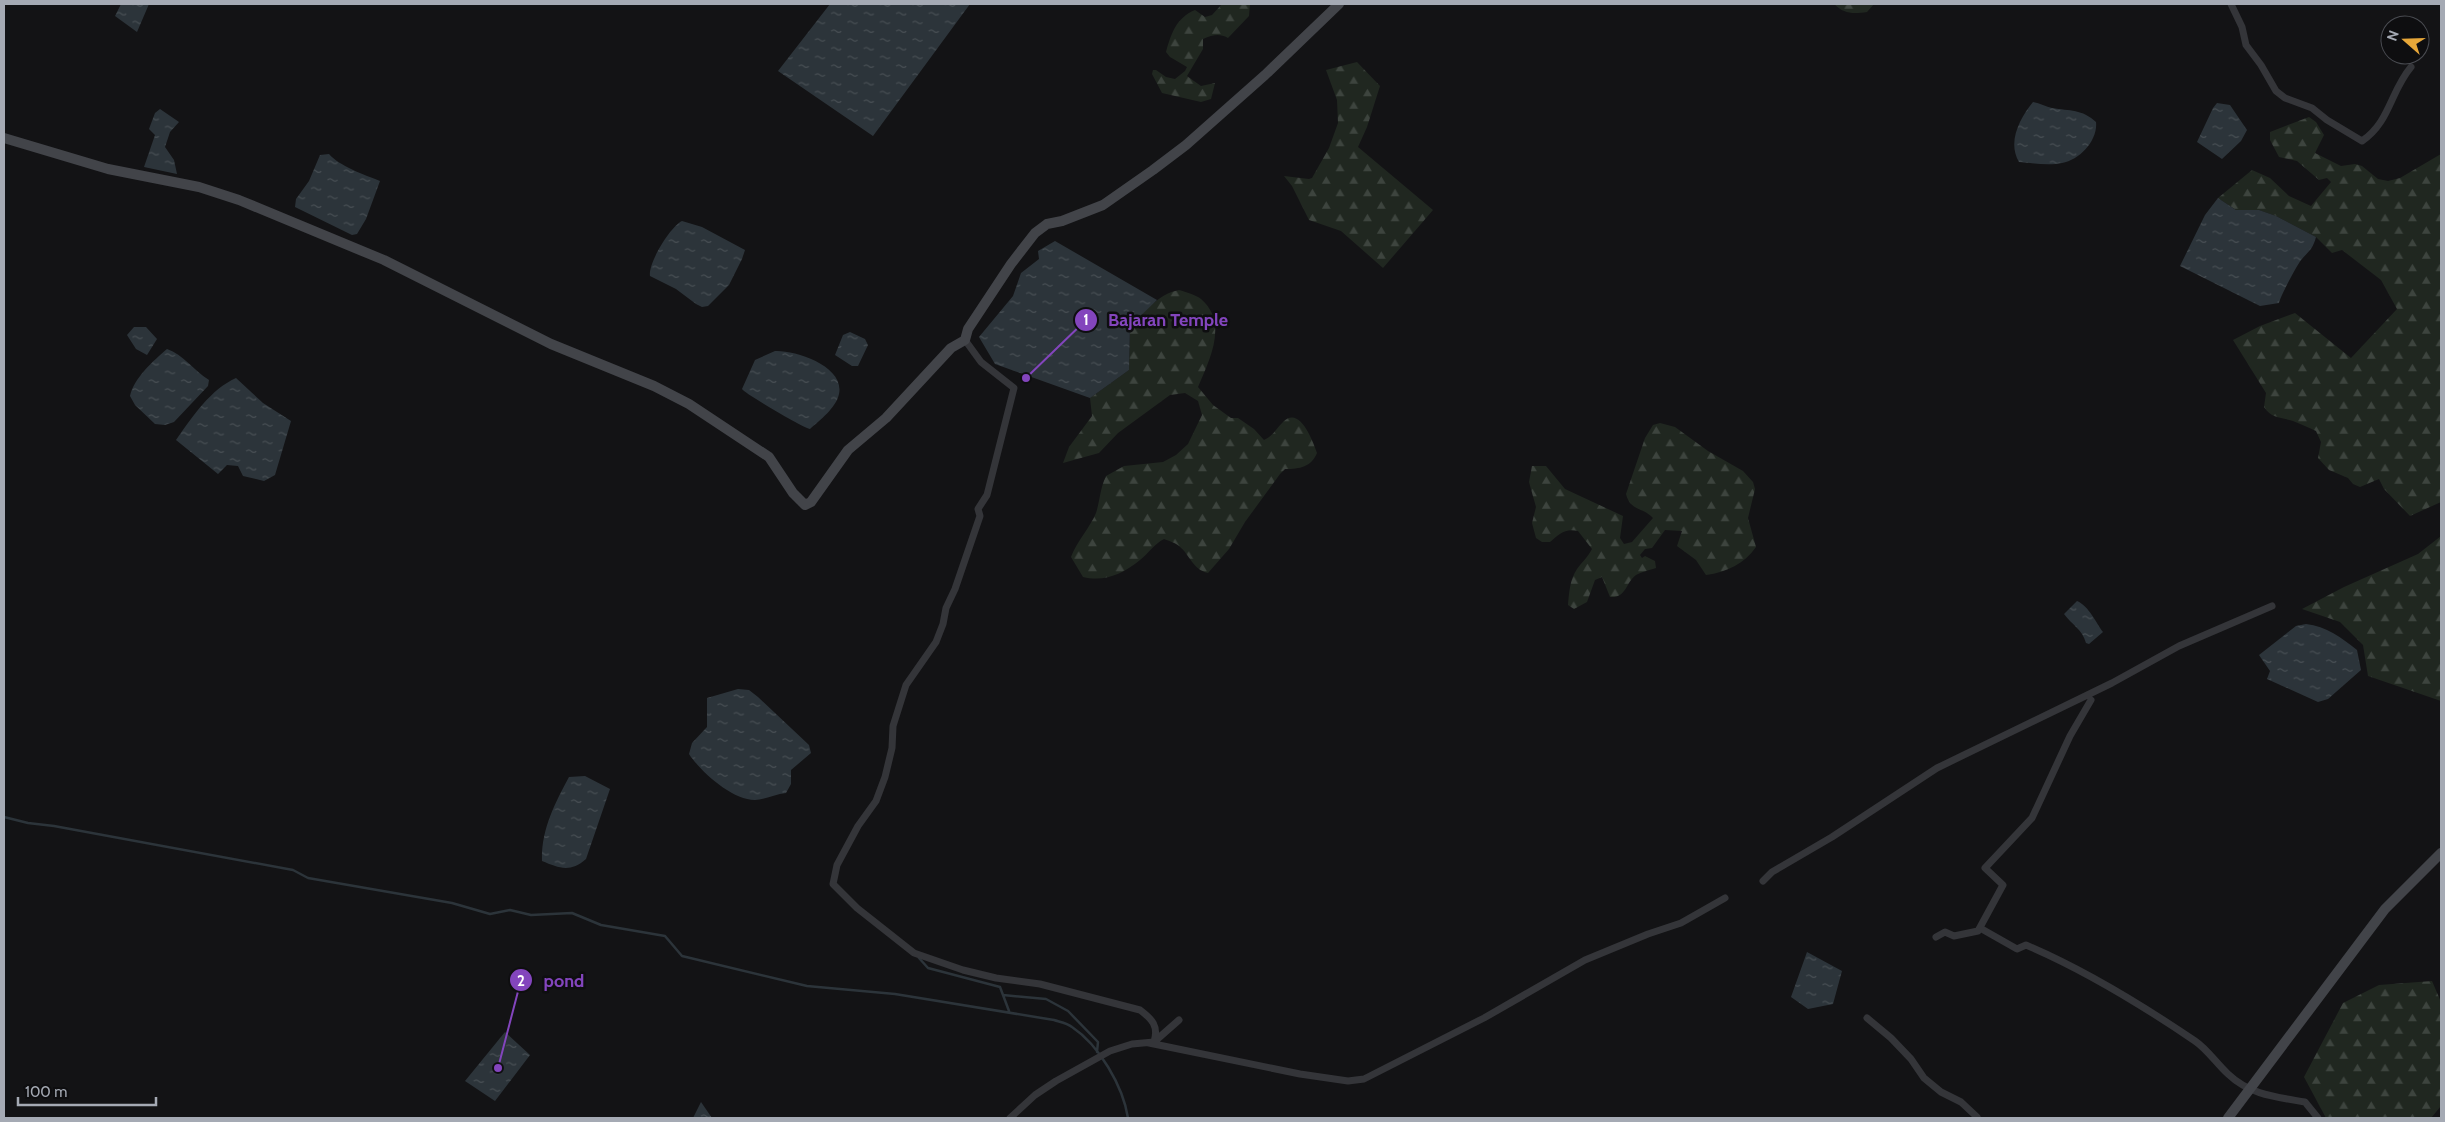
<svg xmlns="http://www.w3.org/2000/svg" width="2445" height="1122" font-family="Cabin,sans-serif">
	<defs>
		<pattern id="forest-firs" width="22" height="20" patternUnits="userSpaceOnUse" patternTransform="scale(1.25)"><rect width="22" height="20" fill="#202720"/><path d="M5 1l3.5 6h-7zM16 11l3.5 6h-7z" fill="#3d443e"/></pattern>
		<pattern id="water-ripples" width="26" height="14" patternUnits="userSpaceOnUse" patternTransform="scale(1.25)"><rect width="26" height="14" fill="#2c343a"/><path d="M2 4q2-2 4 0t4 0M15 11q2-2 4 0t4 0" fill="none" stroke="#484f54"/></pattern>
	</defs>
	<rect width="100%" height="100%" fill="#131315"/>
	<path fill="url(#forest-firs)" d="M1222,4H1250L1249,16L1228,38C1219,33 1213,35 1203,39V49L1187,76L1201,86L1215,83L1211,99L1201,102L1162,93L1152,74L1153,70H1156L1166,77L1175,79L1185,71L1187,67L1170,57L1166,52C1171,34 1176,18 1195,10L1205,17L1212,15Z
		M1834,4H1874L1867,12C1853,14 1844,14 1834,4Z
		M1357,62L1380,86L1367,127L1358,147L1433,210L1383,268L1341,231L1309,220L1292,186L1284,176L1309,179L1312,178L1329,148L1338,123L1337,100L1326,70Z
		M2309,117L2316,122L2324,135L2315,153L2341,166L2355,164L2362,166L2378,179L2388,181L2400,178L2441,154V502L2410,516L2384,489L2379,479L2360,487L2353,484L2348,478L2329,470L2318,458L2321,442L2316,431C2309,428 2301,424 2293,421C2281,417 2272,419 2264,407L2266,393L2233,340L2260,326L2295,313L2351,358L2397,309L2381,280L2342,250L2332,253L2316,237L2276,216L2259,210H2236L2218,198L2252,170L2270,178L2289,196L2311,206L2331,182L2327,178L2319,180L2297,161L2279,157L2270,140V132Z
		M1179,290C1186,292 1196,295 1201,299C1229,323 1209,361 1198,387L1213,405L1231,418H1238L1254,429L1264,440C1273,436 1276,429 1283,422C1300,405 1313,442 1317,453C1311,467 1300,469 1285,469L1280,474L1245,522L1229,549L1208,573C1192,569 1191,556 1179,546C1176,543 1169,541 1164,539C1154,544 1149,553 1140,560C1123,574 1105,582 1083,577L1071,557C1077,541 1091,526 1096,513C1100,501 1100,488 1106,476L1124,466L1163,462L1176,455L1188,444L1202,415L1198,401L1185,393L1170,395L1118,433L1099,453L1063,463L1069,447L1092,416L1090,398L1129,370L1130,326C1145,312 1158,294 1179,290Z
		M1660,423L1675,427L1708,451L1743,471L1753,482L1755,489L1748,518L1756,547C1744,564 1727,572 1706,575L1696,560L1677,546L1682,531L1665,530L1652,548L1645,549L1640,555L1642,558L1645,556L1655,561L1656,568C1650,570 1641,572 1636,575C1625,583 1627,598 1610,597L1602,577L1595,580L1587,602L1574,609L1568,605C1569,593 1570,579 1577,569C1582,562 1588,557 1592,549L1578,531C1565,528 1559,534 1550,542H1542L1536,538L1532,523L1536,507L1529,482L1532,466H1546L1565,489L1623,516L1620,538L1624,544L1632,542L1653,518C1643,507 1630,511 1626,494L1645,438L1653,425Z
		M2441,536V701L2368,676L2363,645L2340,622L2302,609L2344,587L2418,554Z
		M2432,981L2441,1002V1106L2431,1118H2326L2304,1077L2343,1003L2379,985Z"/>
	<path fill="url(#water-ripples)" d="M121,4H149L137,32L115,16Z
		M830,4H970L873,136L778,71Z
		M2033,102C2040,103 2046,107 2052,108C2070,111 2082,109 2096,122C2098,140 2080,160 2062,163C2049,166 2032,163 2019,162C2007,142 2020,118 2033,102Z
		M2217,103L2230,105L2247,130L2241,141L2222,159L2197,142L2213,108Z
		M160,109L179,122L170,132L165,147L174,160L177,174L144,167L155,135L149,129L155,113Z
		M329,154C339,166 365,175 380,181L366,219L357,234L352,235L295,207L296,199L309,181L320,155Z
		M2218,198L2236,210H2259L2276,216L2316,237C2313,249 2308,252 2301,260C2296,267 2281,295 2279,303L2260,306L2180,266L2205,215Z
		M682,221L702,227L745,250L742,259L729,285L708,306L702,307L696,304L676,289L650,276C648,263 670,227 682,221Z
		M1055,241L1157,300L1130,326L1129,370L1090,398L995,364L979,337L1013,296L1021,273L1039,259L1038,251Z
		M134,327H146L157,339L147,355L136,349L127,335Z
		M850,332L865,339L868,345L858,366H852L835,355L843,335Z
		M167,349C183,354 194,371 209,380L208,386L174,422L165,425L155,424L135,405L130,396C134,378 153,361 167,349Z
		M775,351C795,350 845,366 839,394C836,408 820,420 810,429C805,429 744,393 742,389L755,360Z
		M236,378L263,403L291,421L275,475L264,481L243,476L238,466L227,465L218,474L176,440C192,417 211,389 236,378Z
		M2077,601C2089,606 2096,623 2103,632L2089,644L2086,643C2082,629 2072,625 2064,614Z
		M2306,624C2326,626 2342,638 2357,650L2361,670L2328,699L2318,702L2267,679L2270,671L2259,655L2296,626Z
		M738,689L749,690L758,697L809,745L811,753L791,770V784L786,793C775,794 764,800 755,800C732,800 701,772 689,754L692,743L707,727V698Z
		M585,776L610,789L586,859C570,873 559,868 542,861C541,830 555,803 569,777Z
		M1807,952L1842,971L1833,1004L1808,1009L1791,997Z
		M505,1032L530,1055L495,1101L465,1081Z
		M701,1102L712,1118H693Z"/>
	<g fill="none" stroke-linecap="round" stroke-linejoin="round">
		<path stroke="#2c343a" stroke-width="2.5" d="M4,817L28,823L54,826L293,870L308,878L452,903L490,914L510,910L531,915L572,913L601,925L665,936L682,956L807,986L895,994L1054,1020C1060,1022 1067,1023 1072,1027C1099,1045 1123,1086 1128,1118
			M919,958L928,968L1000,987L1009,1011
			M1003,995L1046,999L1068,1011L1098,1042L1097,1052"/>
		<path stroke="#343539" stroke-width="7" d="M2231,4L2242,27L2246,45L2261,65L2276,91L2285,98L2312,108L2327,120L2362,141C2390,122 2390,92 2411,67
			M965,340L981,362L1014,388L987,495L978,509L980,516L955,589L946,608L943,624L936,642L906,685L893,726L892,748L885,777L876,801L858,826L837,865L833,884L857,908L914,953L963,970L996,978L1040,984L1140,1010C1152,1019 1159,1026 1154,1042
			M1763,881L1772,872L1832,837L1937,768L2112,683L2179,646L2272,606
			M1980,928L2017,949L2026,945C2085,970 2142,1005 2195,1041C2207,1049 2217,1064 2228,1074C2250,1095 2276,1097 2305,1102L2318,1118
			M1936,937L1945,932L1954,936L1978,931L2003,885L1985,868L2032,818L2070,736L2091,700
			M1867,1018L1891,1038L1911,1059L1924,1078L1941,1092L1961,1102L1977,1117
			M1149,1043L1300,1074L1348,1081L1364,1079L1484,1018L1585,960L1648,934L1681,923L1725,898
			M1010,1118L1035,1095L1056,1081L1110,1051L1132,1044L1154,1042L1179,1020"/>
		<path stroke="#424449" stroke-width="10" d="M4,138L108,169L199,187L239,200L384,260L551,344L654,386L689,404L769,457L793,493L805,505L811,502L848,450L886,418L951,348L965,340L968,329L1011,264L1035,233L1047,224L1062,221L1103,205L1153,170L1186,145L1265,75L1339,4
			M2228,1118L2385,909L2441,853"/>
	</g>
	<path fill="none" stroke="#8345bd" stroke-width="2" d="M1026 378L1086 320M498 1068L521 980"/>
	<g fill="#8345bd" stroke="#0e0e10" stroke-width="2">
		<circle cx="1026" cy="378" r="5"/>
		<circle cx="498" cy="1068" r="5"/>
		<circle cx="1086" cy="320" r="12"/>
		<circle cx="521" cy="980" r="12"/>
	</g>
	<g font-size="15" text-anchor="middle" font-weight="bold" fill="#fff">
		<text x="1086" y="325">1</text>
		<text x="521" y="986">2</text>
	</g>
	<g font-size="18" text-anchor="middle" font-weight="bold" fill="#8345bd" stroke="#0e0e10" stroke-width="5" stroke-linejoin="round" paint-order="stroke">
		<text x="1168" y="326">Bajaran Temple</text>
		<text x="564" y="987">pond</text>
	</g>
	<rect width="2445" height="1122" fill="none" stroke="#a5aab4" stroke-width="10"/>
	<g transform="translate(2405 40) rotate(290)"><circle r="24" fill="#0e0e10" stroke="#4a4c52"/>
	<path d="M0-4L9 19L0 12L-9 19Z" fill="#e7a739"/>
	<text y="-8" font-size="14" font-weight="bold" text-anchor="middle" fill="#a5aab4">N</text>
	</g>
	<path d="M18 1097v8h138v-8" fill="none" stroke="#a5aab4" stroke-width="2.5"/>
	<text x="25" y="1097" font-size="15" fill="#a5aab4" stroke="#0e0e10" stroke-width="4" paint-order="stroke">100 m</text>
</svg>
